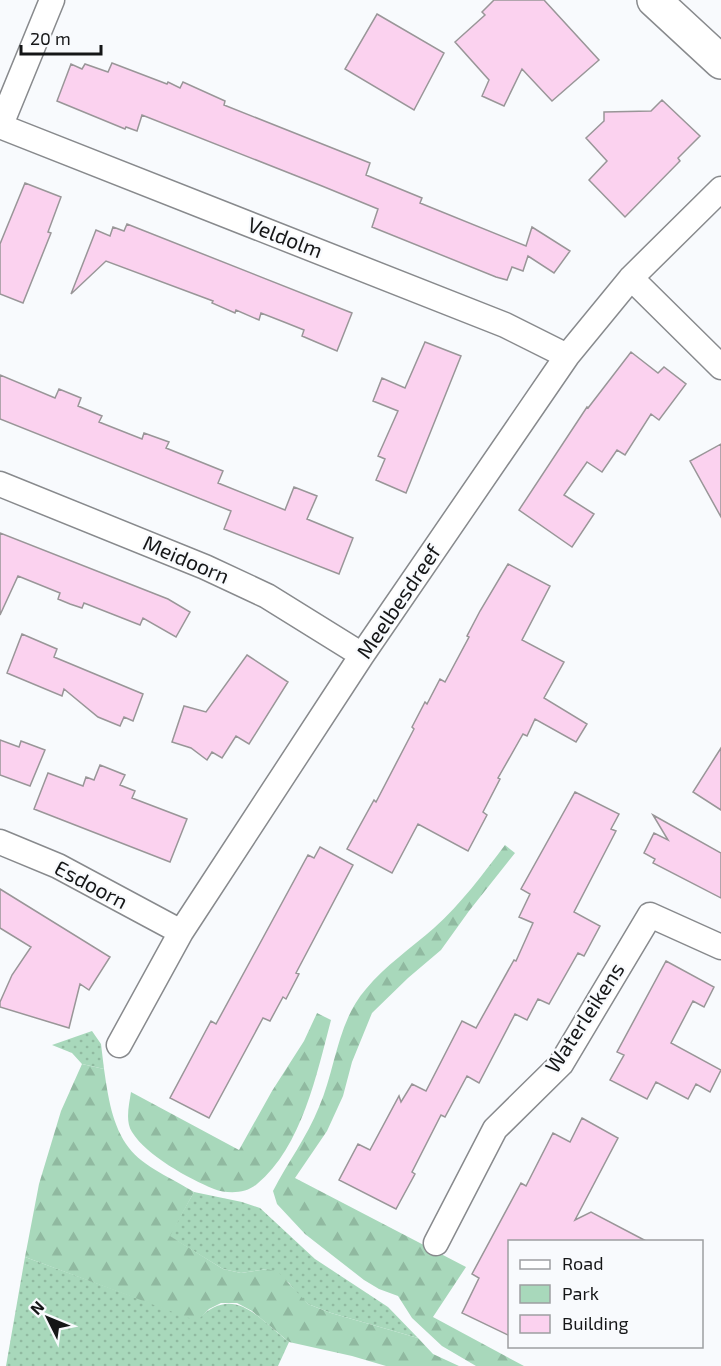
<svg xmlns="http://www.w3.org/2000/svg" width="721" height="1366" font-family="'Exo 2',sans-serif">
	<defs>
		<pattern id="green-dots" width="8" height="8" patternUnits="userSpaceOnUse" patternTransform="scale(1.5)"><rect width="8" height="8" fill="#a8d8bb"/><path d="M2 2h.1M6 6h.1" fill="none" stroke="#90b9a0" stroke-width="1.8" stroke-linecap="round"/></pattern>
		<pattern id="forest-firs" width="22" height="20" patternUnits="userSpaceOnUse" patternTransform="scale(1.5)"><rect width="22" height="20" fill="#a8d8bb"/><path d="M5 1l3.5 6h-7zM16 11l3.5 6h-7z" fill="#90b9a0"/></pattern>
	</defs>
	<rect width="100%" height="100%" fill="#f8fafd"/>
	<path fill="url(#green-dots)" d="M92,1031L101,1044L104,1069L82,1064L72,1053L52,1045Z
		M194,1192L242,1202L260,1208L315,1259L388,1307L418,1338L331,1313L308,1304L298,1295L289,1283L267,1269L241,1273L223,1269L169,1236Z
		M25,1257L197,1320C234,1283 257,1317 289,1342L278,1366H6Z"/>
	<path fill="url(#forest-firs)" d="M505,845L515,853L469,911L441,950L408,978L372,1013L352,1062L343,1096L327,1131L295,1178L466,1267L433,1317L524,1366H476L442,1346L412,1318L398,1296L379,1289L364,1280L305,1234L277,1204L273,1191C288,1162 307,1137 319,1107C336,1068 337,1022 366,989C385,966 411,948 434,928C461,904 483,874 505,845Z
		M317,1013L331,1020C317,1073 302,1147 257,1184C246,1194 227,1194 214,1189C189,1179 146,1155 132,1132C125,1121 129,1105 131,1092L239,1150L272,1091L304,1041Z
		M82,1064L104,1069C108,1096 112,1126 129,1148C142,1166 175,1180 194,1192L170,1236L223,1269L241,1273L267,1269L278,1272L308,1304L331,1313L418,1338L433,1354L459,1366H386L352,1356L289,1342L252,1311L237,1303H221L209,1309L197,1321L25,1257L39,1184L61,1111Z"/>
	<path fill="#fbd2ef" stroke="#999698" stroke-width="1.5" d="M494,0H544L599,60L552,101L522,69L504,106L482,96L489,80L455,42L485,15L482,12Z
		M377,14L444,53L414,110L345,69Z
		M112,63L167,84L168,82L180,88L183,82L225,101L224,105L370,163L366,175L422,198L420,203L526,246L532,227L570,251L554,273L528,256L523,271L512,267L507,280L496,277L372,227L378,209L322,186L142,115L137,131L126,127L125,129L57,101L71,64L82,69L85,64L108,72Z
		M662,100L700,136L678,158L680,161L625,217L589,180L607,161L586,138L604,121V112L651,111Z
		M25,183L61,197L48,232L51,233L23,303L0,294V244Z
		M127,224L352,313L337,351L302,336L304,330L284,322L261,313L259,320L236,310L235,313L212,303L213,301L106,261L71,294L96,230L110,236L113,227L124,231Z
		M425,342L461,356L406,493L376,480L385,459L378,456L398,411L373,401L382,378L405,388Z
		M631,352L658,373L664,367L686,384L659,420L651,414L625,455L617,450L602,472L587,462L564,495L594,514L572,547L519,510L587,407L588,408Z
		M0,375L55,398L59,389L81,398L78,406L102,416L99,422L142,439L144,433L169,442L166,448L223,471L218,483L285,510L294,487L317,496L307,519L353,538L339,574L224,529L231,511L0,419Z
		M721,444V517L690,461Z
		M0,533L168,599L190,612L176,637L143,618L140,625L84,603L82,608L70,604L58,599L60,593L18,576L0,615Z
		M508,564L550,586L522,640L564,662L544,698L587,724L576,742L535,719L527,736L523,734L498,778L500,779L483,812L487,815L468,851L418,824L392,873L347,849L374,800L376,802L414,729L412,727L425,702L427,704L440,679L445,682L469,637L467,636L480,611Z
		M22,634L57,649L54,657L143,694L133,721L124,717L120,726L98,717L64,689L62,696L7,673Z
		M247,655L288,682L249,744L236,736L222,758L212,752L207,760L191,748L172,742L184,706L206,712Z
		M0,740L19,747L21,741L45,750L30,786L0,775Z
		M721,748V810L693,792Z
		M100,765L125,775L120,785L135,791L132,798L187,819L170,862L34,809L48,773L83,786L86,777L94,780Z
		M575,792L619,814L611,829L616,831L574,912L600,926L584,956L578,953L549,1004L538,999L527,1020L515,1014L479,1083L467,1076L445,1117L441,1115L412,1172L415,1174L396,1209L339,1180L358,1144L370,1150L399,1096L401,1102L412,1084L426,1091L462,1021L476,1028L514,960L516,961L533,923L519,917L530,894L521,889Z
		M653,815L721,853V898L653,863L655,859L644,853L654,833L668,840Z
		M320,847L353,865L296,973L299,974L286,999L283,997L270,1021L263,1018L209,1118L170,1098L211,1021L216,1024L308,855L314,858Z
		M0,889L110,957L89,990L80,984L69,1028L0,1007V1002L12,975L31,947L0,928Z
		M666,961L714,987L704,1007L693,1001L671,1043L721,1070L710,1092L696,1084L688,1099L656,1082L647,1099L610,1080L624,1055L617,1052Z
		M582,1118L618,1138L575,1220L591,1212L648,1242H510V1336L462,1313L479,1278L472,1274L521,1183L526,1186L553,1133L570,1142Z"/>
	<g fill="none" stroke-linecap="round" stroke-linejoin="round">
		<g stroke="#888a8d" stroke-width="27">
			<path id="street" d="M0,126L505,325L567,356
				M0,127L52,0
				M631,278L721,367
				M0,484L205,567L267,596L362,655
				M0,842L58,866L181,932
				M119,1045L181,932L362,655L567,356L631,278L721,189
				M436,1243L495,1129L561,1064L650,915L721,947"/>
		</g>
		<g stroke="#888a8d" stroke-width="36">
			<path id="secondary" d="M654,0L721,62"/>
		</g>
		<use href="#street" stroke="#fff" stroke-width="24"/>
		<use href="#secondary" stroke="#fff" stroke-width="33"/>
	</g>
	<g text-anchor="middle" stroke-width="4.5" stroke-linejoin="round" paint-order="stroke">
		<g font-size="21" fill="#151617" stroke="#f8fafd">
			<text transform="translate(285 238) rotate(21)" y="7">Veldolm</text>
			<text transform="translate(186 560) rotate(23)" y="7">Meidoorn</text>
			<text transform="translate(399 602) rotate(-56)" y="7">Meelbesdreef</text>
			<text transform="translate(91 885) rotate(28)" y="7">Esdoorn</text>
			<text transform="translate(585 1018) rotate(-57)" y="7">Waterleikens</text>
		</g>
	</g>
	<rect x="508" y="1240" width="195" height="108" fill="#f8fafd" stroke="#9d9fa1" stroke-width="1.5"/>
	<rect x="520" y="1260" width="30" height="9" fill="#ffffff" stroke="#9d9fa1" stroke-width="1.5"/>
	<text x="562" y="1270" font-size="18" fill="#151617">Road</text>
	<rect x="520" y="1285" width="30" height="18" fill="#a8d8bb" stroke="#9d9fa1" stroke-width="1.5"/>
	<text x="562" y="1300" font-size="18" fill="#151617">Park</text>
	<rect x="520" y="1315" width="30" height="18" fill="#fbd2ef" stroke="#9d9fa1" stroke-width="1.5"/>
	<text x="562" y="1330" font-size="18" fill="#151617">Building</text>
	<g transform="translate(48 1318) rotate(313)" stroke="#f8fafd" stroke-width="4.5" paint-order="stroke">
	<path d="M0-4.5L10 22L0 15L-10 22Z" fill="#151617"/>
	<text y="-9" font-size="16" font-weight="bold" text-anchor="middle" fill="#151617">N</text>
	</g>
	<path d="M21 45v9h80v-9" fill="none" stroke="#151617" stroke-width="3"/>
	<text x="30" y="45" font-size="18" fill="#151617" stroke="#f8fafd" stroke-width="4.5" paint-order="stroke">20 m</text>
</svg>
